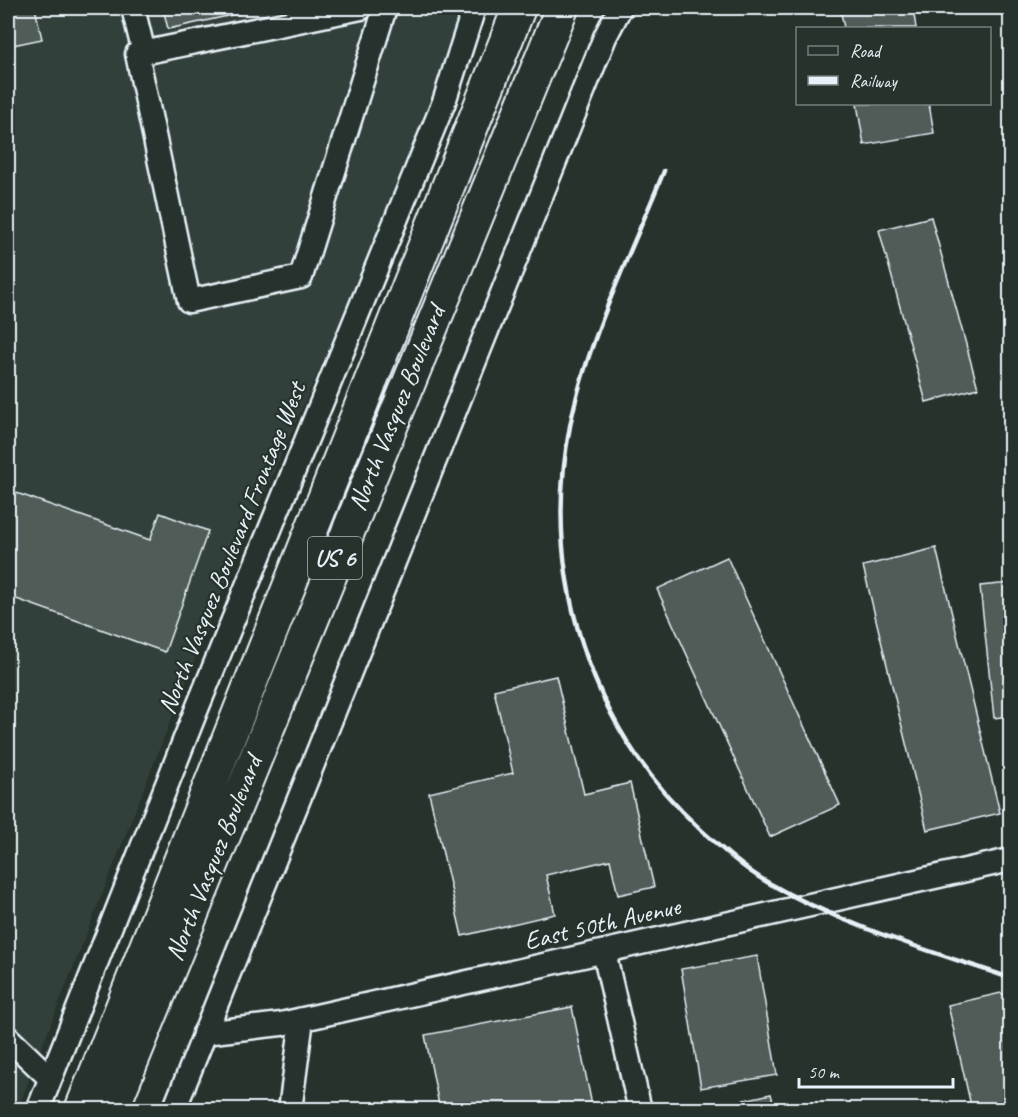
<svg xmlns="http://www.w3.org/2000/svg" width="1018" height="1117" font-family="Caveat,sans-serif">
	<rect width="100%" height="100%" fill="#26332d"/>
	<filter id="ink" filterUnits="userSpaceOnUse"><feTurbulence type="fractalNoise" baseFrequency=".0167" numOctaves="2"/><feDisplacementMap in="SourceGraphic" scale="12" xChannelSelector="R" yChannelSelector="G"/><feConvolveMatrix kernelMatrix="1 2 1 2 8 2 1 2 1" color-interpolation-filters="sRGB"/></filter>
	<g filter="url(#ink)">
		<path fill="#333f3a" d="M8,8H479L227,578L17,1110L8,1109Z"/>
		<path fill="#505c59" stroke="#e8f1f8" stroke-width="1.5" d="M8,8H35L42,39L8,46Z
			M163,8H264L168,29Z
			M840,8H913L916,28H844Z
			M857,104H929L934,133L864,145Z
			M931,217L978,388L926,402L879,230Z
			M8,490L150,540L160,513L208,531L165,652L8,596Z
			M936,548L1000,813L927,830L863,566Z
			M727,557L840,805L770,837L657,589Z
			M1010,583V716L994,718L980,586Z
			M556,676L584,794L630,783L654,887L618,895L610,860L546,875L555,914L462,936L429,793L513,773L494,690Z
			M1010,886V911L1006,887Z
			M757,956L777,1075L701,1088L681,969Z
			M1001,993L1010,998V1110H972L948,1005Z
			M572,1007L593,1110H440L425,1035Z
			M771,1094L775,1110H702V1109Z"/>
		<g fill="none" stroke-linecap="round" stroke-linejoin="round">
			<g stroke="#e8f1f8" stroke-width="27">
				<path id="minor" d="M133,8L144,53
					M361,8L137,54L189,301L301,277L385,8
					M604,952L640,1110
					M204,1033L281,1024L1010,860
					M8,1038L50,1078
					M38,1110L194,716L444,102L474,8
					M174,1110L605,37L620,8
					M290,1110L302,1019"/>
			</g>
			<g stroke="#e8f1f8" stroke-width="36">
				<path id="highway" d="M81,1110L519,8
					M112,1110L562,8"/>
			</g>
			<use href="#minor" stroke="#26332d" stroke-width="22"/>
			<use href="#highway" stroke="#26332d" stroke-width="32"/>
			<path stroke="#e8f1f8" stroke-width="4.5" d="M664,171C632,250 586,343 570,426C541,574 589,727 700,829C721,848 743,868 767,882C843,926 928,950 1010,978"/>
		</g>
	</g>
	<g text-anchor="middle" stroke-width="4.5" stroke-linejoin="round" paint-order="stroke">
		<rect fill="#26332d" stroke="#aeb8bb" stroke-width="1.5" x="308" y="537" width="54" height="42" rx="4.5"/>
		<g font-size="24" font-weight="bold" fill="#e8f1f8">
			<text x="335" y="566">US 6</text>
		</g>
		<g font-size="26" fill="#e8f1f8" stroke="#26332d">
			<text transform="translate(396 408) rotate(-68)" y="9">North Vasquez Boulevard</text>
			<text transform="translate(231 548) rotate(-68)" y="9">North Vasquez Boulevard Frontage West</text>
			<text transform="translate(213 858) rotate(-68)" y="9">North Vasquez Boulevard</text>
			<text transform="translate(602 923) rotate(-13)" y="9">East 50th Avenue</text>
		</g>
	</g>
	<rect width="1018" height="1117" fill="none" stroke="#26332d" stroke-width="30"/>
	<rect x="15" y="15" width="988" height="1087" fill="none" stroke="#e8f1f8" stroke-width="2" filter="url(#ink)"/>
	<rect x="796" y="27" width="195" height="78" fill="#26332d" stroke="#747f7e" stroke-width="1.5"/>
	<rect x="808" y="46" width="30" height="9" fill="#26332d" stroke="#747f7e" stroke-width="1.5"/>
	<text x="850" y="57" font-size="18" fill="#e8f1f8">Road</text>
	<rect x="808" y="76" width="30" height="9" fill="#e8f1f8" stroke="#747f7e" stroke-width="1.5"/>
	<text x="850" y="87" font-size="18" fill="#e8f1f8">Railway</text>
	<path d="M799 1078v9h154v-9" fill="none" stroke="#e8f1f8" stroke-width="3"/>
	<text x="808" y="1078" font-size="18" fill="#e8f1f8" stroke="#26332d" stroke-width="4.5" paint-order="stroke">50 m</text>
</svg>
